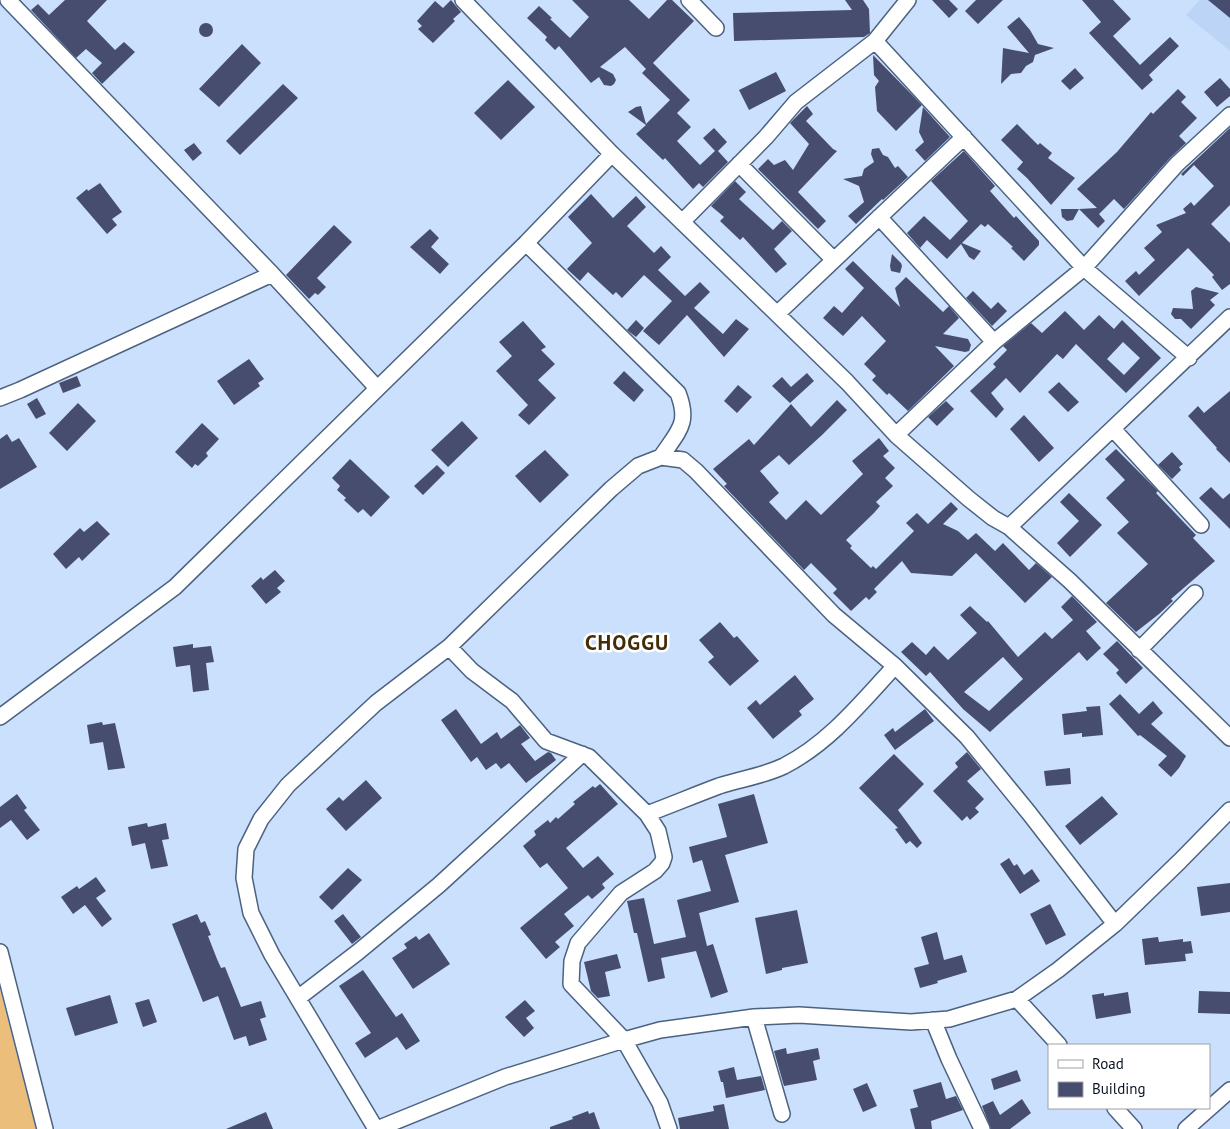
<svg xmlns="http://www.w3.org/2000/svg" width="1230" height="1129" font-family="'PT Sans',sans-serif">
	<rect width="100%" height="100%" fill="#cbe0fc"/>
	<path fill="#bcd4f5" d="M1200,0H1230V51L1186,15Z"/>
	<path fill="#ebbe7c" d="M0,989L36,1129H0Z"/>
	<path fill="#474d6e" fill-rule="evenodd" d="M65,0H107L87,21L115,50L124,42L135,52L102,84L92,73L102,63L86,49L76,58L31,10L38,4L49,15Z
		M451,0L461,12L453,19L455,21L433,43L418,29L422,26L417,21L435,1L443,8Z
		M572,0H629L649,19L667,0H672L694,21L653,63L690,100L677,113L691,127L677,141L700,165L715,151L703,138L714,128L727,142L718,151L728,162L703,187L699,183L693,189L665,158L663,160L636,134L646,125L628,112L636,107L641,106L646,124L670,100L642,73L646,69L625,47L600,67L613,74L616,80L614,84L611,86L604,85L599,77L591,83L559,46L555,50L545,40L547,37L527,18L539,6L552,18L550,19L570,38L589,17Z
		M845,0H863L869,9L870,33L864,37L734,41L733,13L852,10Z
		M932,0H949L958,9L949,18Z
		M976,0H1003L978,24L965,11Z
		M1082,0H1113L1131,19L1113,36L1140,65L1170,37L1179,46L1149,75L1153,80L1142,90L1089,33L1101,22Z
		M1208,0H1230V18Z
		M1019,17L1030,30L1038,44L1054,48L1035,55L1033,62L1026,66L1021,73L1011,74L1001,84L1003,48L1029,53L1007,27Z
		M199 30a7 7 0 1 1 14 0a7 7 0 1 1-14 0Z
		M242,44L261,63L219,107L199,89Z
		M873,55L922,105L896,131L877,111L875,87L879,81L874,75Z
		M1075,68L1084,78L1070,90L1061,81Z
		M776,72L786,91L749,110L739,90Z
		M1220,78L1230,89V96L1217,107L1204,92Z
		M508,80L535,107L501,140L474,113Z
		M283,84L298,98L240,155L226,141Z
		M1178,89L1186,97L1181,102L1197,118L1179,136L1186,143L1170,158L1124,209L1114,199L1099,214L1105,221L1098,228L1079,209L1097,208L1077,189L1117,152L1151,112L1153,114Z
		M807,106L813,114L806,121L833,149L837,151L798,192L826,221L818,229L758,169L768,159L774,165L785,160L793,170L809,144L790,123Z
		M923,107L950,137L925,161L915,150L924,142L919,132Z
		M1017,124L1038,145L1040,143L1052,153L1048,158L1075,178L1051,205L1027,178L1017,169L1023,162L1001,140Z
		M1230,128V205L1211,224L1230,243V284L1222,290L1212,277L1214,275L1188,248L1139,296L1125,281L1136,271L1139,275L1155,260L1144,248L1162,232L1156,225L1186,213L1183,209L1191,202L1194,206L1214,186L1194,165L1183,176L1181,174Z
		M194,143L202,153L193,161L184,150Z
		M879,148L883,155L888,157L895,168L898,166L908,177L883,200L882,199L856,224L848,216L864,202L859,186L843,179L862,176L864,169L874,162L871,154L872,149Z
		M964,151L995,186L990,191L1014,218L1016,216L1039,241V245L1024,261L1011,248L1013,247L988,224L985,227L981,224L962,243L981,251L974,260L969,257L961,244L947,259L927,240L920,248L907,233L924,216L950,240L968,221L931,181Z
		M735,181L746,192L739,199L773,230L782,221L792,231L774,249L787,264L776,273L743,237L740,240L720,221L724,217L711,206Z
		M100,183L122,212L112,219L117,225L107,234L76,198L87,189L88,191Z
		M591,194L613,218L636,196L646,207L627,226L654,253L661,246L671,257L658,270L685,296L700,282L710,292L694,308L723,334L736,319L749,329L724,357L687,315L659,345L643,331L672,301L644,275L622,298L616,292L613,295L588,272L580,281L567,269L592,243L568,217Z
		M1061,209H1079L1073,220L1067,221L1062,217Z
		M334,225L352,242L317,278L326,287L318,295L315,293L309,299L286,275Z
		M430,229L439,238L431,247L449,264L440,274L410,247Z
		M892,254L901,263L902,266L900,273L891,271L890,266Z
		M853,261L900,307L895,288L906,277L943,312L949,306L959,318L943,334L968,339L971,345L969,351L965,352L935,346L954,366L908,411L889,393L887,395L872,380L876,376L864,364L886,341L862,316L843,336L823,318L834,306L842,313L864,288L845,269Z
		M1196,287L1219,293L1210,300L1215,305L1191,329L1181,319H1175L1171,314L1173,308L1193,309L1191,291Z
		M973,291L991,309L998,302L1007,311L992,326L966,298Z
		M1065,311L1084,330L1099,315L1114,329L1122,320L1161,358L1126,393L1076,344L1063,359L1057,354L1020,393L1006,378L991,393L1004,409L996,418L970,391L996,367L993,364L1007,350L1003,346L1031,323L1042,333ZM1123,342L1140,358L1124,375L1107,359Z
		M636,320L644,328L636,337L627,330Z
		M523,321L546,347L541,350L555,364L538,380L556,398L529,425L518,415L528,405L496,371L512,356L499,342Z
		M249,359L264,379L258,383L260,386L234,405L217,381Z
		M624,371L644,390L634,402L613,383Z
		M807,373L814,381L790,403L772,386L782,377L791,387Z
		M77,376L81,386L63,393L59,383Z
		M1059,382L1079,402L1068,412L1048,392Z
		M738,385L752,397L737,413L724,401Z
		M1230,391V463L1216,449L1217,448L1188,416L1198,406L1204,413Z
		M37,398L46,414L36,419L27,404Z
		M837,400L847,410L822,435L789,465L779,455L760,471L779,493L769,502L786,520L806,500L821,515L863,474L852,461L879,438L889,451L883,456L895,468L885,478L893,486L876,502L880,506L874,513L846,540L852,546L850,548L871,568L873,566L876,569L914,531L906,523L917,513L928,524L951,502L958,509L943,524L958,531L968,540L976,533L995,551L1003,543L1029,570L1036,563L1052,577L1025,603L976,553L952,576L911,573L902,561L874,589L877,592L869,600L866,597L851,611L833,593L837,589L811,563L804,570L724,486L727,484L713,469L749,439L754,445L791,404L811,427Z
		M946,401L954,409L937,426L928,417Z
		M78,403L96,421L67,451L49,433Z
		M1024,415L1054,448L1039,462L1010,429Z
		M462,421L478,438L448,467L431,450Z
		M202,423L219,439L206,453L208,456L198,466L195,464L192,468L175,452Z
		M7,434L12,442L19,438L37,467L0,489V439Z
		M1116,449L1158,491L1156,493L1196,535L1193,538L1215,561L1171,599L1173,601L1159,614L1136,632L1106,603L1148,564L1117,533L1129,522L1106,498L1125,480L1105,459Z
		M545,450L569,475L540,503L515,476Z
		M1172,452L1183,464L1179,467L1181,470L1172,479L1158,465Z
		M350,459L390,497L371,517L363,509L358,513L344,500L346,498L337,490L340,486L332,478Z
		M437,465L445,473L423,495L414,486Z
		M1211,487L1223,499L1230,493V529L1199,498Z
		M1069,493L1102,525L1070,557L1057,543L1079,521L1060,502Z
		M97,521L110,534L82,561L79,557L66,569L53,554L80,528L84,532Z
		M275,570L285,581L277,588L281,592L266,604L251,586L261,577L263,580Z
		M1072,596L1097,622L1086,631L1101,648L1087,661L1079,652L990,732L963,709L930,672L926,676L901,652L912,642L926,655L934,646L948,660L977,633L960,615L970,606L987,622L988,621L1018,657L1045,632L1052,639L1073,620L1061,607ZM1003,657L1023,679L989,711L964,692Z
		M720,622L734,638L737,636L759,661L730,686L708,662L714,657L699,640Z
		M1117,641L1143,668L1126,684L1116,673L1119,670L1103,654Z
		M193,644V648L211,646L214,662L206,663L209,690L193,692L190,665L176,667L173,647Z
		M795,675L814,699L799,711L802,715L773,739L747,708L756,700L760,705Z
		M1120,694L1139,714L1153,701L1163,713L1151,724L1186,756L1179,768L1171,777L1158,765L1167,756L1140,735L1138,736L1109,704Z
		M1100,706L1103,735L1082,737V733L1064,735L1062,714L1087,711L1086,707Z
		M456,709L481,744L497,732L501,739L520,725L530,738L521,744L535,761L548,752L551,753L556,760L526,783L509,763L501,769L496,763L486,770L477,757L471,762L441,720Z
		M925,709L934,721L895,750L884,735L893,728L895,732Z
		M102,722L103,725L115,723L125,768L108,770L103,742L90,744L87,725Z
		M967,752L981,769L967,781L984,799L975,808L979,812L970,820L967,816L962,821L933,791L958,767L955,763Z
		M894,754L924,784L898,810L922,843L917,848L910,841L906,844L895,829L898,828L859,788Z
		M1070,768L1071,784L1046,786L1044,771Z
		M366,780L382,798L346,831L326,809L339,797L343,801Z
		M600,784L618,804L566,848L583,868L598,856L614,874L602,884L605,888L592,899L588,895L564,914L574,926L555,942L560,947L546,959L520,928L568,888L547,863L540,868L523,846L536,835L534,831L548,820L550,823L556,817L558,819L575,804L573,802L593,786L595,788Z
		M17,794L27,808L24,810L40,830L27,840L11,820L0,828V807Z
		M754,794L768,843L725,855L739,902L699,913L707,946L713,944L728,992L711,998L696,951L661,958L665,978L648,982L637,933H634L627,901L644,898L654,944L686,937L677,900L711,891L702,860L693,863L689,847L727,837L718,804Z
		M1102,796L1118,814L1080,845L1065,826Z
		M147,823L148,827L166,823L169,839L162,840L168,866L151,869L145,843L132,846L128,827Z
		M1009,858L1014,866L1017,864L1024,875L1032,869L1040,881L1020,894L1000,864Z
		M348,868L362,880L332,910L319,897Z
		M96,877L106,891L96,898L112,919L102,927L85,905L73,914L61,897L77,886L79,889Z
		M1230,883V912L1201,916L1197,887Z
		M1050,904L1066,935L1046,945L1030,914Z
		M797,910L808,963L782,968V970L766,974L755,918Z
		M197,914L201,923L205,921L211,935L208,936L217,959L221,968L225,967L241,1007L261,1001L266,1017L260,1019L267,1040L249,1046L246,1036L234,1040L218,996L203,1002L172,924Z
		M343,914L361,937L352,944L334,921Z
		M937,932L944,960L962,955L967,972L937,981L938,983L920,988L914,968L929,964L921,937Z
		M429,933L450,964L413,989L392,958L407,948L404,944L416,936L419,940Z
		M1158,937L1159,942L1183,939V942L1191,941L1193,953L1185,954L1186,961L1145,965L1142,939Z
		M617,954L621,968L605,972L610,996L598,998L591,991L584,962Z
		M363,970L396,1017L402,1013L420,1041L406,1050L397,1037L365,1058L355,1043L371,1033L339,986Z
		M1199,991L1230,992V1014L1198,1013Z
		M1128,992L1131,1013L1096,1019L1092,995L1104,993V996Z
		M110,995L118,1023L75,1036L66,1008Z
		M149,999L157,1022L143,1027L135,1003Z
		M525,1000L535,1011L526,1018L534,1028L524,1037L505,1017Z
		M786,1048L787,1054L818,1048L820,1059L813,1061L817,1080L784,1086L774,1051Z
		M734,1067L737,1080L761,1076L765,1090L726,1098L723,1082H721L718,1071Z
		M1017,1070L1021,1081L994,1090L991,1079Z
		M941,1082L946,1099L956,1096L963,1110L931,1121L932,1129H915L910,1109L918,1107L913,1090Z
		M867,1083L877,1106L863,1112L853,1089Z
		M1022,1099L1031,1113L1010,1129H991L982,1106L993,1101L1000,1115Z
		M724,1104L729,1129H680L678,1118L714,1111L713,1106Z
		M588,1111L589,1114L594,1112L600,1129H550V1127L573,1119L572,1117Z
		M266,1112L273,1129H226Z"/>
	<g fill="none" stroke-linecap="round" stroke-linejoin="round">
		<g stroke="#4b6280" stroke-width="18">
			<path id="minor" d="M8,0L272,274L377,388
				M463,0L612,154L847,382L896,435L969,499L993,518L1009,527L1230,317
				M689,0L716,28
				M875,41L1084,268L1189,358
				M739,164L834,260
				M879,217L994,342
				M682,222L766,137L796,102L875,41L908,0
				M526,243L678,393C690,424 678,431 661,457
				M777,314L964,137
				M0,398L20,390L272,274
				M1113,429L1201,525
				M896,435L994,342L1084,268L1177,164L1230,115
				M1009,527L1070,581L1230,738
				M449,647L472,671L512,701L546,741L589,757L647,814L658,831L664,857L662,863L655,871L621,893L578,943L572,961L571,984L624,1040L660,1103L669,1129
				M1139,650L1195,593
				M0,717L175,587L526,243L612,154
				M647,814C671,805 695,795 719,786C741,779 763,776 784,766C829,743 862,702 895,666
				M0,952L45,1129
				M298,998L358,952L439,885L582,754
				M1017,999L1059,1045
				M754,1017L782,1114
				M933,1020L949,1059L982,1129
				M1115,1108L1134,1129
				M376,1129L272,955L251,913L244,878L246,849L261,819L288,785L376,703L449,647L611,489L638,466L661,457L683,460L696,471L834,615L895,666L967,737L1029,813L1115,924
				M377,1129L505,1077L624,1040L660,1030L754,1017L799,1015L911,1022L949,1019L1017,999L1058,970L1115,924L1180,861L1230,810
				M1186,1129L1230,1090"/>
		</g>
		<use href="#minor" stroke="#fff" stroke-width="15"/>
	</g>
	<g text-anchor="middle" stroke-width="5" stroke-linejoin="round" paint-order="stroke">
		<g font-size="21" font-weight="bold" letter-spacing="1" fill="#432d07" stroke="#fff">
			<text x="627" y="650">CHOGGU</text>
		</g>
	</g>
	<rect x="1048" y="1044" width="162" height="65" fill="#ffffff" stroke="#9ea1a6"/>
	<rect x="1058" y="1060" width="25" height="8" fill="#ffffff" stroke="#9ea1a6"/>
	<text x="1092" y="1069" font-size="15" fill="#0c1521">Road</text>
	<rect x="1058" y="1082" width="25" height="15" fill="#474d6e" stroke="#9ea1a6"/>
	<text x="1092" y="1094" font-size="15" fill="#0c1521">Building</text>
</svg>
